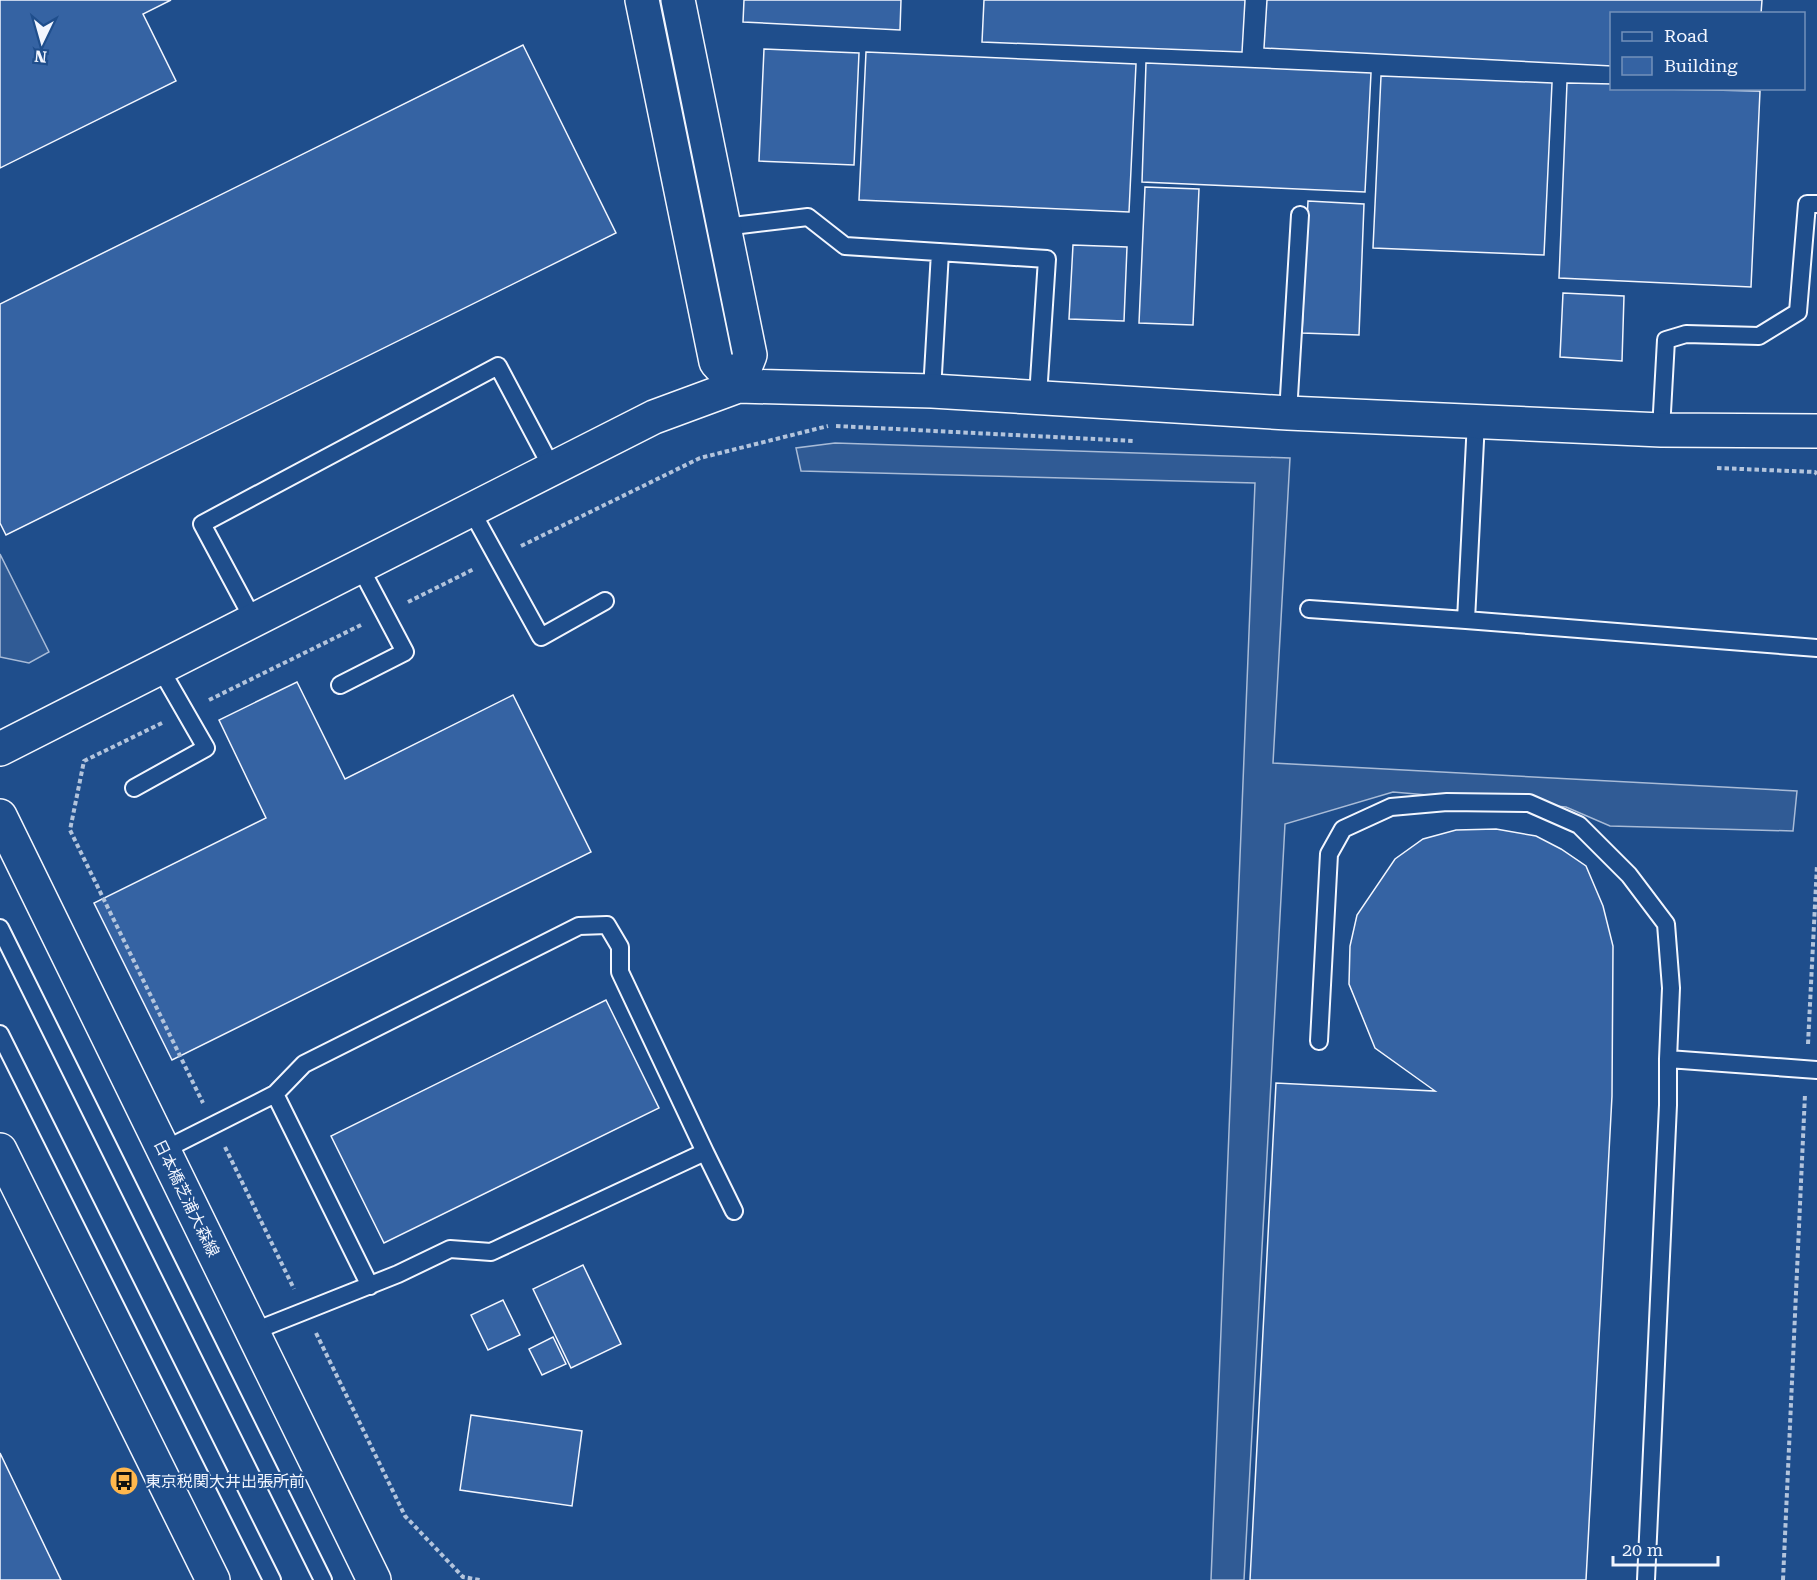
<svg xmlns="http://www.w3.org/2000/svg" width="1817" height="1580" font-family="'Roboto Serif','Noto Sans JP',serif">
	<rect width="100%" height="100%" fill="#1f4e8c"/>
	<path fill="#305b95" stroke="#a8bbd7" stroke-width="1.5" d="M835,443L1290,458L1273,763L1797,791L1793,831L1610,826L1566,807L1393,792L1285,824L1244,1580H1211L1255,483L801,471L796,448Z
		M0,554L49,652L29,663L0,657Z"/>
	<path fill="#3563a3" stroke="#f2f6ff" stroke-width="1.5" d="M0,0H171L143,14L176,81L0,168Z
		M744,0H901L900,30L743,22Z
		M984,0H1245L1242,52L982,42Z
		M1267,0H1762L1761,14H1612V66L1264,48Z
		M523,45L616,233L6,535L0,523V304Z
		M764,49L859,53L854,165L759,161Z
		M866,52L1136,64L1129,212L859,200Z
		M1146,63L1371,73L1365,192L1142,182Z
		M1381,76L1552,83L1544,255L1373,248Z
		M1567,83L1612,84V88L1760,91L1751,287L1559,278Z
		M1145,187L1199,189L1193,325L1139,323Z
		M1308,201L1364,204L1359,335L1302,333Z
		M1073,245L1127,247L1124,321L1069,319Z
		M1563,293L1624,296L1622,361L1560,357Z
		M297,682L345,779L513,695L591,852L172,1060L94,903L266,818L219,720Z
		M1496,829L1536,836L1561,849L1586,866L1603,906L1613,946L1612,1096L1586,1580H1250L1276,1083L1435,1091L1375,1048L1349,984L1350,946L1357,915L1395,859L1423,839L1456,830Z
		M606,1000L659,1108L384,1243L331,1136Z
		M583,1265L621,1344L571,1368L533,1289Z
		M503,1300L520,1335L488,1350L471,1315Z
		M553,1337L566,1364L542,1375L529,1349Z
		M471,1415L582,1431L572,1506L460,1490Z
		M0,1453L61,1580H0Z"/>
	<g fill="none" stroke-linecap="round" stroke-linejoin="round">
		<g stroke="#f2f6ff" stroke-width="20">
			<path id="lane" d="M724,227L808,217L845,246L1047,259L1038,396
				M932,391L940,252
				M1288,413L1300,215
				M1476,421L1466,620L1817,648
				M1661,430L1666,340L1686,334L1759,336L1798,312L1807,204H1817
				M471,510L541,637L605,601
				M1309,609L1466,620
				M254,621L202,524L498,366L552,468
				M340,685L405,652L360,567
				M134,788L206,748L160,668
				M0,928L323,1580
				M0,1034L272,1580
				M1319,1041L1329,854L1343,829L1391,807L1447,802L1529,803L1579,825L1629,875L1666,924L1671,988L1668,1059
				M275,1094L370,1286
				M164,1150L275,1094L304,1064L579,926L607,925L620,947V972L705,1152L491,1252L450,1249L398,1274L252,1332
				M705,1152L734,1211
				M1646,1580L1668,1105V1059L1817,1070"/>
		</g>
		<g stroke="#f2f6ff" stroke-width="36">
			<path id="secondary" d="M642,0L716,362L738,386
				M678,0L750,355L738,386
				M0,749L654,417L738,386L932,391L1288,413L1661,430L1817,431"/>
		</g>
		<g stroke="#f2f6ff" stroke-width="36">
			<path id="primary" d="M0,816L374,1580
				M0,1150L213,1580"/>
		</g>
		<path stroke="#b3c4dc" stroke-width="4" stroke-dasharray="4.5 3" stroke-linecap="butt" d="M836,426L1134,441
			M1717,468L1815,472L1817,474
			M521,546L700,458L828,426
			M408,602L474,569
			M209,700L361,625
			M162,723L84,761L70,830L203,1103
			M1808,1044L1817,865
			M225,1147L294,1289
			M316,1333L405,1516L463,1577L480,1580
			M1783,1580L1805,1094"/>
		<use href="#lane" stroke="#1f4e8c" stroke-width="16"/>
		<use href="#secondary" stroke="#1f4e8c" stroke-width="33"/>
		<use href="#primary" stroke="#1f4e8c" stroke-width="33"/>
	</g>
	<defs>
		<g id="bus-disc" transform="scale(1.5)"><circle r="9.5" fill="#ffb74d" stroke="#1f4e8c"/><path d="M-5-6H5V4H4V6H2V4H-2V6H-4V4H-5ZM-3.5-4V0h7V-4ZM-3.5 1.2v1.5H-2V1.2ZM2 1.2v1.5H3.5V1.2Z" fill="#111"/></g>
	</defs>
	<g fill-rule="evenodd">
		<use href="#bus-disc" x="124" y="1481"/>
	</g>
	<g text-anchor="middle" stroke-width="4.5" stroke-linejoin="round" paint-order="stroke">
		<g font-size="16" fill="#f2f6ff" stroke="#1f4e8c">
			<text transform="translate(187 1198) rotate(64)" y="6">日本橋芝浦大森線</text>
		</g>
		<g font-size="16" fill="#f2f6ff" stroke="#1f4e8c" text-anchor="start">
			<text x="145" y="1487">東京税関大井出張所前</text>
		</g>
	</g>
	<rect x="1610" y="12" width="195" height="78" fill="#1f4e8c" stroke="#7391ba" stroke-width="1.5"/>
	<rect x="1622" y="32" width="30" height="9" fill="#1f4e8c" stroke="#7391ba" stroke-width="1.5"/>
	<text x="1664" y="42" font-size="18" fill="#f2f6ff">Road</text>
	<rect x="1622" y="57" width="30" height="18" fill="#3563a3" stroke="#7391ba" stroke-width="1.5"/>
	<text x="1664" y="72" font-size="18" fill="#f2f6ff">Building</text>
	<g transform="translate(42 42) rotate(185)" stroke="#1f4e8c" stroke-width="4.5" paint-order="stroke">
	<path d="M0-4.5L10 22L0 15L-10 22Z" fill="#f2f6ff"/>
	<text y="-9" font-size="16" font-weight="bold" text-anchor="middle" fill="#f2f6ff">N</text>
	</g>
	<path d="M1613 1556v9h105v-9" fill="none" stroke="#f2f6ff" stroke-width="3"/>
	<text x="1622" y="1556" font-size="18" fill="#f2f6ff" stroke="#1f4e8c" stroke-width="4.5" paint-order="stroke">20 m</text>
</svg>
